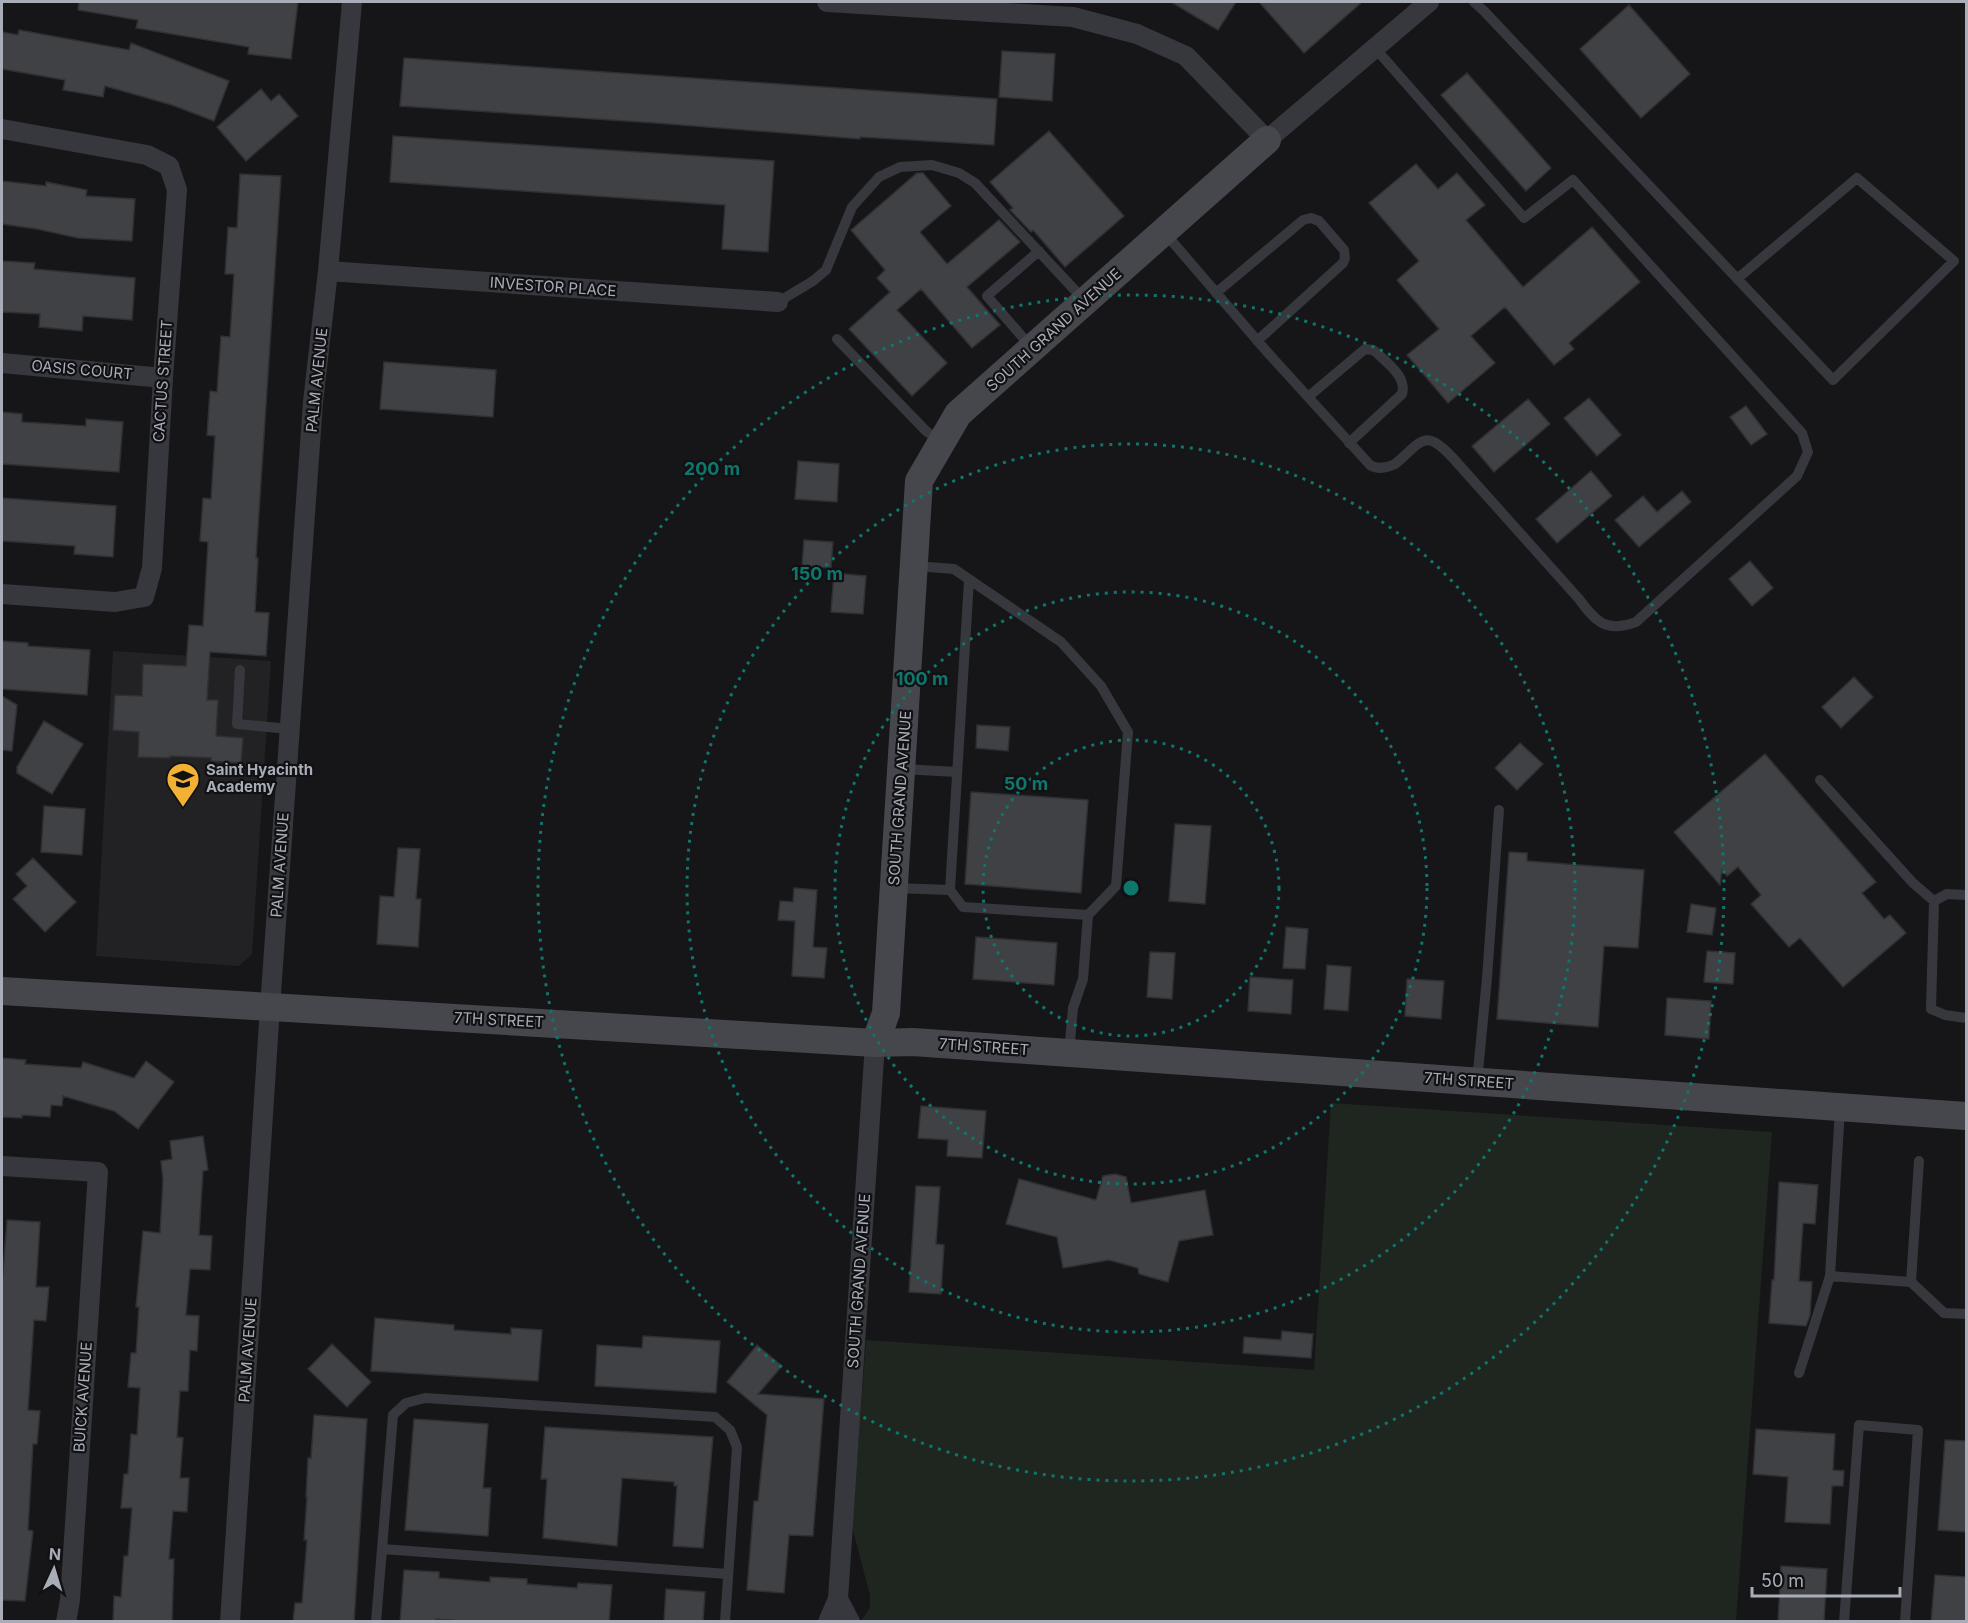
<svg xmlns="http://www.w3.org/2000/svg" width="1968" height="1623" font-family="Inter,sans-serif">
	<rect width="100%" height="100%" fill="#161618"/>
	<path fill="#222225" d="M113,651L271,661L252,954L239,966L96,956Z"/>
	<path fill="#1e261f" d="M1331,1103L1772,1132L1736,1621H861L870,1608V1595L852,1527L866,1340L1314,1370Z"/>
	<path fill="#404145" stroke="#303034" stroke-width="1.5" d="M79,2H298L291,59L248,54L249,47L136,28L138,20L78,10Z
		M1171,2H1236L1218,30Z
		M1259,2H1362L1304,53Z
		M1629,5L1690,74L1641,118L1580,49Z
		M19,30L129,50L131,43L229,81L214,121L172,105L105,86L103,97L63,90L65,80L2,69V32L18,35Z
		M1002,51L1055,54L1052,101L999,97Z
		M404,58L997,99L994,145L860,137V139L656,123L400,106Z
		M1467,73L1551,168L1526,191L1441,95Z
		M261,89L271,101L279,94L298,116L246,161L217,127Z
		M1049,131L1124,216L1065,267L1033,230L1031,232L1010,210L1013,208L990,182Z
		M393,136L774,161L768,252L722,249L725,205L390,182Z
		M1416,164L1438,189L1457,173L1485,205L1466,220L1523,287L1592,227L1640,282L1569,343L1574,349L1554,365L1505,307L1471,336L1495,363L1448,403L1407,355L1439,329L1397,280L1419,261L1369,203Z
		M917,173H923L951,206L920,232L947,264L999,220L1020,242L967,287L1000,325L972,348L921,289L897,310L947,363L912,396L849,329L890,292L877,278L885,270L851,230Z
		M240,174L281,176L256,558H258L255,612L269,613L266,656L210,652L207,700H218L216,736L243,738L241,763L211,761V758L170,756V758L138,757L139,732L113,730L115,695L142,696L143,664L186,666L189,625L203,626L208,542L200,541L203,498L211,499L215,436L207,435L210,391L217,392L221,336L230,337L234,274H225L228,227L237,228Z
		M2,181L46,186V182L87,190L86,196L135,199L132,241L78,238L37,229L2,224Z
		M2,261L35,263L34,269L135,278L132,320L83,316L82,331L39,327L40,314L2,312Z
		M384,362L496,370L493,417L380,409Z
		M1589,398L1621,435L1597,456L1564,418Z
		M1528,399L1550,424L1494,472L1472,446Z
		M1746,406L1767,434L1751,445L1730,417Z
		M2,412L22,414V422L86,426V419L123,422L119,472L2,464Z
		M798,461L839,464L837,502L795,499Z
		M1591,471L1612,496L1557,543L1536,519Z
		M1682,491L1691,502L1639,547L1615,520L1643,496L1657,512Z
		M2,498L116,506L113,557L74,554L75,546L2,541Z
		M804,540L833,542L831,568L802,566Z
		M1750,561L1773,588L1752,606L1729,579Z
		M834,573L866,576L863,614L831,612Z
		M2,641L28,643V646L90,650L87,695L2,689Z
		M1854,677L1873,697L1841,728L1822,707Z
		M2,696L17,705L12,751L2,750Z
		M44,721L83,744L52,794L17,773V767Z
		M977,725L1010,727L1008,751L976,748Z
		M1520,743L1543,764L1517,790L1495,768Z
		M1765,754L1876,882L1862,893L1884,919L1890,915L1906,933L1843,987L1800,938L1789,947L1751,904L1761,895L1738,867L1727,876L1722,870L1720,885L1674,832Z
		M971,792L1088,800L1081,893L965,884Z
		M44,806L85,809L82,855L41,852Z
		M1175,824L1211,826L1205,904L1169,901Z
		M398,848L420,849L416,899H421L418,947L377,944L380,896L394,897Z
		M1509,852L1527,853V861L1644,870L1638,948L1604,946L1598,1027L1497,1019Z
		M33,858L76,902L45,932L13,899L27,886L16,874Z
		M794,888L817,890L813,947L827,948L824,978L792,976L795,921L778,920L780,901L793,902Z
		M1691,904L1716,908L1712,935L1687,932Z
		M1286,927L1308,929L1305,969L1283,968Z
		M976,937L1057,943L1054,985L973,979Z
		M1707,951L1735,953L1733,984L1704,982Z
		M1150,952L1175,953L1172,999L1147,997Z
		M1327,965L1351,967L1348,1011L1324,1009Z
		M1250,977L1293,980L1291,1014L1248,1011Z
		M1407,979L1444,981L1441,1019L1405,1016Z
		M1667,998L1711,1001L1709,1039L1665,1035Z
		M2,1058L26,1060L25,1064L81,1068L83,1062L134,1078L146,1061L174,1082L138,1129L114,1111L63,1096L62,1106L51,1105L50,1117L22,1115V1118L2,1117Z
		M921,1106L986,1111L982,1158L947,1156L948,1140L918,1138Z
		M203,1136L208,1170L203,1171L199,1235L212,1236L210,1270L190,1269L186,1315L199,1316L197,1351L190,1350L188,1391H180L177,1437L183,1438L180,1478H189L187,1512L173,1511L169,1559H174L172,1622H113L114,1596L121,1597L124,1556H128L132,1508H121L124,1474H128L131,1434L137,1435L140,1388L128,1387L131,1353H136L139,1307H136L143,1231L160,1233L163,1180L161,1161L172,1159L170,1141Z
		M1115,1174L1126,1177L1131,1203L1205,1190L1213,1235L1179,1241L1168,1282L1139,1274L1138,1268L1109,1260L1063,1268L1057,1237L1006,1224L1019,1179L1096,1200L1103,1176Z
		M1779,1182L1818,1185L1815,1224L1803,1223L1799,1281L1812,1282L1810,1315L1806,1326L1769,1323L1772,1280H1774Z
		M916,1186L940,1187L936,1244L944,1245L941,1294L909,1292Z
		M7,1220L40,1222L36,1287H49L46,1321L34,1320L28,1410L40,1411L37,1444H33L28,1530L33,1531L25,1601L2,1600V1284Z
		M375,1318L454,1325V1330L511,1334V1328L542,1330L538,1381L371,1371Z
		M1282,1331L1313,1334L1311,1358L1243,1353L1244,1337L1281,1340Z
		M643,1336L720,1341L716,1393L595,1386L597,1345L642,1348Z
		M332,1344L371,1382L347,1407L308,1369Z
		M757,1345L782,1366L758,1394L824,1399L813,1536L789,1535L784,1593L747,1590L754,1501H758L767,1415L727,1382Z
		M314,1415L367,1419L354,1622H293L295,1603H302L307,1540H304L307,1497H306L308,1458H311Z
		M414,1419L488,1424L483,1488H491L488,1536L405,1530Z
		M545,1427L713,1437L703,1548L673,1546L677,1486H674V1482L622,1478L617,1546L543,1538L547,1479H541Z
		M1756,1429L1835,1434L1833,1470L1844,1471L1843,1486H1832L1830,1524L1785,1522L1788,1477L1753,1474Z
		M1945,1440L1966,1441V1532L1938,1530Z
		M1781,1566L1827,1569L1824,1622H1778Z
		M404,1570L439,1572V1578L490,1582V1577L527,1579V1584L577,1588L578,1583L612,1585L609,1622H477L436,1619V1622H400Z
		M1935,1575L1966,1577V1622H1931Z
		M666,1589L705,1592L703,1622H664Z"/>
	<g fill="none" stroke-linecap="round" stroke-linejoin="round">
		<path stroke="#37383d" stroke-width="10" d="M1474,2L1484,11L1833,380L1954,261L1857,178L1737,279
			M1164,232L1268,353L1370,465C1378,470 1386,468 1395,464C1422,442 1424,427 1452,457L1579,599C1596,622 1606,633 1636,622L1797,476L1808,452L1802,433L1573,180L1524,218L1375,48
			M1216,293L1303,220L1311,218L1319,221L1344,250L1345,258L1343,263L1257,341
			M778,302L813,281L826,270L852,207L879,177L900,167L932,165L959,173L975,183L1084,300
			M837,339L926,431L941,442
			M1032,348L987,296L1039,251
			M1308,397L1365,349L1373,350L1377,353C1388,364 1407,377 1402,394L1349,443
			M915,566L954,569L1061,642L1101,686L1128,732L1116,886L1088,915L1083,979L1073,1008L1069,1053
			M969,580L950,890L963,907L1088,915
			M240,670L237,724L290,729
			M902,769L957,772
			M1820,780L1913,883L1934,901
			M894,888L950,890
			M1966,895L1947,894L1934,901L1931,1009L1945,1015L1966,1018
			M1477,1082L1487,978L1499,810
			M1840,1108L1830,1276L1911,1282L1944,1313L1966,1314
			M1911,1282L1919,1161
			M1799,1373L1830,1276
			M382,1549L728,1574
			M376,1622L393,1415L406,1403L425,1398L715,1417L730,1430L737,1447L725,1622
			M1844,1622L1859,1425L1918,1430L1905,1622"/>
		<path stroke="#37383d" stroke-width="20" d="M827,2L1073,17L1137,34L1186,56L1267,140L1429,2
			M2,129L147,155L169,166L177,190L163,378L152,568L144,597L115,602L2,594
			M328,271L778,302
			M2,363L163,378
			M2,1166L98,1172L70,1600L66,1622
			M838,1599L850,1622
			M230,1622L270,1007L313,402L328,271L352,2
			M828,1622L838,1599L875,1043"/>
		<path stroke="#45474d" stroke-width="28" d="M2,991L875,1043L913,1042L1966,1116
			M875,1043L886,1013L919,481L958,414L1267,140"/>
	</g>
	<g fill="none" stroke="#0f766e" stroke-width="3" stroke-dasharray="3 6">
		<circle cx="1131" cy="888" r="148"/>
		<circle cx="1131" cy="888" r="296"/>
		<circle cx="1131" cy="888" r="444"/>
		<circle cx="1131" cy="888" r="593"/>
	</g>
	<defs>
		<g id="school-pin" transform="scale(1.725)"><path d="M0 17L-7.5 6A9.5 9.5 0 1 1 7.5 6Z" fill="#f2b134" stroke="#111113"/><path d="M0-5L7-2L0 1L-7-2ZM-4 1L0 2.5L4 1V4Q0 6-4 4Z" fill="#111"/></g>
	</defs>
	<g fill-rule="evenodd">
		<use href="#school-pin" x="183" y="779"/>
	</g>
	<g text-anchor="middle" stroke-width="4.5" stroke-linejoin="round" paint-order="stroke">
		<g font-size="15" fill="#a8adb8" stroke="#111113">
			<text transform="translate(553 287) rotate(4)" y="5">INVESTOR PLACE</text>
			<text transform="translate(1054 330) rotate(-42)" y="5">SOUTH GRAND AVENUE</text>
			<text transform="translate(82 370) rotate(5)" y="5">OASIS COURT</text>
			<text transform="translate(317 380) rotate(-84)" y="5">PALM AVENUE</text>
			<text transform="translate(163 381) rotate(-86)" y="5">CACTUS STREET</text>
			<text transform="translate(900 798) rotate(-86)" y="5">SOUTH GRAND AVENUE</text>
			<text transform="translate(280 865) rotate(-86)" y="5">PALM AVENUE</text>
			<text transform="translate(499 1020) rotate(3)" y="5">7TH STREET</text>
			<text transform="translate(984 1047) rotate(4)" y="5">7TH STREET</text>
			<text transform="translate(1469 1081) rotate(4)" y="5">7TH STREET</text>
			<text transform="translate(859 1281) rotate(-86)" y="5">SOUTH GRAND AVENUE</text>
			<text transform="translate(248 1350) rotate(-86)" y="5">PALM AVENUE</text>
			<text transform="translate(83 1397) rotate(-86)" y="5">BUICK AVENUE</text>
		</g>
		<g font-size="15" font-weight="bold" fill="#a8adb8" stroke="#111113" text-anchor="start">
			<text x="206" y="775">Saint Hyacinth<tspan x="206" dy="17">Academy</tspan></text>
		</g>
	</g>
	<circle cx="1131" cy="888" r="9" fill="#0f766e" stroke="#111113" stroke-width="3"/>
	<g font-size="18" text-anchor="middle" font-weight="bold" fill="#0f766e" stroke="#111113" stroke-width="4.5" stroke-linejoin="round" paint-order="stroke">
		<text x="712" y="475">200 m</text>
		<text x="817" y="580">150 m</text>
		<text x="922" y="685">100 m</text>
		<text x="1026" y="790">50 m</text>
	</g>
	<rect width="1968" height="1623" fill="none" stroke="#a8adb8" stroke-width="6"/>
	<g transform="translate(54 1569) rotate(4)" stroke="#111113" stroke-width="4.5" paint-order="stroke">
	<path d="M0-4.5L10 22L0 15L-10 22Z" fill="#a8adb8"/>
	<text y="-9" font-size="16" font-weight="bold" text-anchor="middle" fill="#a8adb8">N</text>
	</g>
	<path d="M1752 1587v9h148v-9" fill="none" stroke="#a8adb8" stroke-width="3"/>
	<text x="1761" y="1587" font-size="18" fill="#a8adb8" stroke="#111113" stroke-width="4.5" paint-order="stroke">50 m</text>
</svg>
